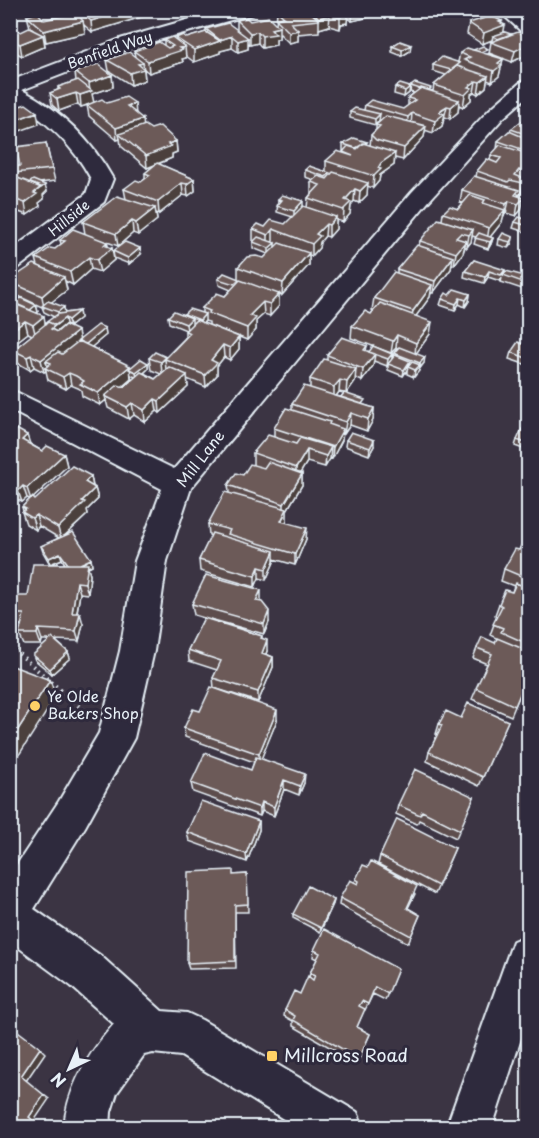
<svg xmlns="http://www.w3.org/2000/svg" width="539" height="1138" font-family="'Playpen Sans',sans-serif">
	<rect width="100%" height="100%" fill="#3b3443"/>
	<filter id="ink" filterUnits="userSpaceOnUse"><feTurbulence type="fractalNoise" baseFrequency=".0167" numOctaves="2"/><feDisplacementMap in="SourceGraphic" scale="12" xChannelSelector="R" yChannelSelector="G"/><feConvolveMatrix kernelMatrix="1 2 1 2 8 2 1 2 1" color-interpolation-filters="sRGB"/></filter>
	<g filter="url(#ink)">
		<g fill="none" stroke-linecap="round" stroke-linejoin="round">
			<g stroke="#e8f1f8" stroke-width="4">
				<path id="minor" d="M222,10H255L253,14L133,47L22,90C61,110 92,141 113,179L104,202L18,268L10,270V251L86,194L91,179C73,145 44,118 10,99V81L120,39Z
					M498,10H517L528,19V33L522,32Z
					M528,80V96L503,118L428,202L191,488L167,561L154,651L134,738L85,827L34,909L101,956L162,1011L187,1013L202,1020L357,1112L364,1128H298L181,1056L153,1053L144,1055L117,1093L111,1112L110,1128H64C67,1088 88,1054 114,1024L71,986L10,941V875L59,801L99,733L120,651L135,561L162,489L10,410V389L174,469L412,192L489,110L521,82Z
					M528,935V1017L492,1128H446L513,941Z"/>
			</g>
			<path stroke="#e8f1f8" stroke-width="4" stroke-dasharray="1.5 4.5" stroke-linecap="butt" d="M10,646L88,714"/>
			<use href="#minor" fill="#2f2a3d" fill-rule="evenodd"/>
		</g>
		<path fill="#5d4d4d" stroke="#e8f1f8" stroke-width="1.5" fill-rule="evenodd" d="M76,10H89L145,16L92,32L84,25L85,33L46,42L44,40L45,46L22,56L15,52L16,60L10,63V32H21L33,30L30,27L27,16L44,20L66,15L65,11L77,13Z
			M299,10H375L374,16L352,21L347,17V23L341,24L340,29L329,26L319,29V32L298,34V41L289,43L279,33V39H276V45L262,48L258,43L250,45L248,43V49L238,52L232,48L220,51V53L194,62L186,56V58L182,59L183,62L149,73L144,69L145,80L131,85L109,71L107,60L135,57L134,51L164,45V40H176V38H187L206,32V29L237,30V20L276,25L277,11L291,12Z
			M469,23H501L503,32L528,41V54L512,62L489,53L491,42L492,40L482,44L467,34Z
			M392,46L410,51L402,56L392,52Z
			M460,53L488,54L503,59L499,76L492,82L487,80L486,87L478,94L474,92L471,94V100L463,107L459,105L458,112L450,119L445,117L444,119L442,126L433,133L425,130L424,137L403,160L395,158L394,165L380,175L379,181L373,188L367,186V195L359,203L354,201L351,205L350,214L343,222L336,220V229L329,237L325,236L320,242L319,248L312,256L309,255V265L282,295L279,294V306L270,316L264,314L256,321V330L247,340L209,325V322L205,321L203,323L239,337V349L230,360L224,357L217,366V375L206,387L187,379L188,387L160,413L157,411L145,422L134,415L129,419L108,408L106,400L100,405L82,396L81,390L78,388L71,385L66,389L48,380L46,371L44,372L34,367L30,370L16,362L13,350L32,335L28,333L10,347V302L14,303L36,305L38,312L37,313L46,323L54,317L44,312L42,307L12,293L10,288V280L38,266L36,258L55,249L61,244L60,240L85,234L83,222L126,199L124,189L141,182L145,179V173L156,164L147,168L121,146L120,139L117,140L89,116L87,105L81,107L78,104L59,111L52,105L50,93L58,90V87L76,81L75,72L112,75L113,87L92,94L93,102L107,103L136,113L144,126L176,141L177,152L172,154V158L158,164L194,179L195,191L188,196L183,195L159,214L156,213L157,220L138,235L133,233L118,246L107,242L108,247L114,260L100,272L91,269L73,285L65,281L67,290L51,302L65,313L79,311L80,318L70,326L66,324L57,332L78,331L79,340L105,328L106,335L91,347L130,368L148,363V369L144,373L155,379L161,374L151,370L149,358L166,357L185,338V331L186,330L169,323L168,317L184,315V314L202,313V308L225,296L231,290L219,285L218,279H238V267L264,258L268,254L253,248V229L265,227L285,224L293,217L277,212L278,199L307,208L308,198L311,194V182L314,180L305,177V170L326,171V161L343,153L344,151H343V144L367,142L366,144L370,146L371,135L376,130V125L380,121H379L375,125L350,118V112L364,110L365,105L403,109L408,106V98L414,93L410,92L411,86L433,91L434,85L446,75L433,71V65L458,62ZM131,375L135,377L124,387H122L131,379Z
			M395,87H410L409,93L404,97L394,94Z
			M528,110V181L525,185L524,184L522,192L520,195L518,194L521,210L516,216L506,213L503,216L502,222L490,237L493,238L491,244L488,249L474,244L476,237L472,236L471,242L467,247H465L463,253L454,265L452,264L451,269L433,293H431L430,297L416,316L430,334L416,353L424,363L414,377L407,374V370L403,376L388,370V364L387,366L374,361L373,366L362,381L355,378V381L346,394L364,405L374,408L373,420L367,431L350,425L344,434L343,433L342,440L332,459L330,458L325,467L307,462L300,473L302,474V485L287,510L286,522L306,539L295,565L274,559V562L266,580L259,578L255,587L200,571L199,560L211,536L209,535L208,524L229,492L228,485L243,475L253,465V453L274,437V428L292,410V404L310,387V379L327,359V355L367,346L366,351L392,354V360L393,358L394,353L398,348H396L391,353L351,338L352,326L371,314L374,310H372L374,298L397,273V269L419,246L420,241L442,220L443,213L458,209L463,203L460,202L462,190L476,177L477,171L490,160L491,155L497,149L498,141L510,132L511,129L525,119L526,111ZM339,392L344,393L341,397L336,396Z
			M46,143L55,181L39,183L47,191L43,195L44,199L39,203L40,206L27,215L16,211L18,221L10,227V180L15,177L13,167L20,166Z
			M528,220V233L513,228L515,222Z
			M513,237L512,243L508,248L498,245L499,239Z
			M113,251L141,254L129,264L114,258Z
			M474,260L504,274L528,277V291L501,282L502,278L500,281L488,277L484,283L464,277L465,271Z
			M470,294L469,301L465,307L459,304L455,310L440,305L442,299Z
			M511,352L528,358L524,364L509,359Z
			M10,427L30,444L42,451L64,454L67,466L33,498L35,500L91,476L93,486L95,488L98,499L87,510L88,514L66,535L91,559L92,565L88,567L90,575L88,594L80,593L77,613L83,624L79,641L55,640L68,652L70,658L52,674L35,660L33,655L50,640H42L41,645H24L19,634L22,625H17L13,614L28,596L50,564L43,552L41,546L59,538L39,526L36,530L26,524L22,512L23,511L22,507L30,499L27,498L22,502L10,496ZM62,559L65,564H51Z
			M528,431V451L515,446L517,440Z
			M346,440L374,446L369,455L345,446Z
			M528,523V675L511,716L472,699L487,664L473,658L477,648L495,643L498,639L490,635L497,616L495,615L499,604L512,592L514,586L501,581L504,569L519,550L527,535L525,534Z
			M261,602L269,622L264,634L210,619L262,636V638L267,651L266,654L273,657V667L258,702L214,688L213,678L217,670L189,661L188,650L204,618L194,615L192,604Z
			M200,711L277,720L261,758L304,783L299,795L284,789L274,816L262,811L260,816L193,792L191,783L251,770L254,762L185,737L184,728Z
			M461,718L508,721L479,786L427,761L429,752L438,734H436L439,724Z
			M474,797L456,838L419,820L417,824L396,814L398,805Z
			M259,821V830L247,862L189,841L187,832Z
			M455,848L435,894L378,864L380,856Z
			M247,874L248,912H235L236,968L189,969L187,963L233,875Z
			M356,879L415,894L408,908L420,915L408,943L339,905L340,898L355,882Z
			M334,900L333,904L320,932L293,918V914Z
			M314,950L398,969L385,1000L373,994L365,1010H364L357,1027L370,1034L357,1063L293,1026V1021L284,1016L285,1010L300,994L309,977L310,973L317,959L313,957Z"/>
		<path fill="#4c3f3e" stroke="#e8f1f8" stroke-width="1.5" d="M126,10H145V16L92,32L91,21Z
			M353,10H375L374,16L352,21Z
			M381,10H399L381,13Z
			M348,12L347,23L341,24L340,29V18L339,13Z
			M330,15L329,26L319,29V18Z
			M83,21L85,33L46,42L44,31Z
			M502,21L501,26L505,25L503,36H493L492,40L482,44L484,33Z
			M279,27V39H276V45L262,48V36L271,29Z
			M298,30V41L289,43V32Z
			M258,32V43L250,45V33Z
			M43,35L45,46L22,56L20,44Z
			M232,36V48L220,51V53L194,62V50L220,41V40Z
			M528,37L527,44H528V54L512,62L515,51L524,39Z
			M248,38V49L238,52V41Z
			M411,45L410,51L402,56V50Z
			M185,47L186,58L182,59L183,62L149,73L148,61Z
			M14,49L16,60L10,63V50Z
			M503,59L499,76L492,82L494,71L498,63Z
			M143,63L145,80L131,85L130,73L138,64Z
			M112,75L113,87L92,94L94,103L81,107L80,95L90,92L89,83Z
			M488,76L486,87L478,94L480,82Z
			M476,81L474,92L471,94V100L463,107L465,95L468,87Z
			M410,87L409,93L404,97L405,91Z
			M76,93L78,104L59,111L57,99Z
			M459,100L458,112L450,119L451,107Z
			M135,103L136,115L127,106Z
			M447,106L442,126L433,133L435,121L439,112Z
			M37,112L39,124L14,133L15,137L10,139V122Z
			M412,113L411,125L407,129L408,117Z
			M380,114L379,121L375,125V119Z
			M143,119L144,130L119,134L120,139L117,140L116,128Z
			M426,126L424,137L403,160L404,148Z
			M176,141L177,152L172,154V158L147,168L146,156L168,144Z
			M395,153L394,165L380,175L379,181L373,188L374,176L378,168L381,163Z
			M528,172V181L525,185L528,173Z
			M194,179L195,191L188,196L187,184Z
			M525,180L522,192L520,195L523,183Z
			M182,183L183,195L159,214L158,202Z
			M368,183L367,195L359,203L360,191Z
			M45,185L47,191L43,195L44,199L39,203L40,206L27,215L25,203L34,193Z
			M355,189L354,201L351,205L350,214L343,222L345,200Z
			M524,198L521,210L516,216L518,204Z
			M303,201V207L294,217V211Z
			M509,201L506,213L504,216L506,204Z
			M155,208L157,220L138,235L136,223Z
			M16,209L18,221L10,227V213Z
			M505,210L502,222L487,241L489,228Z
			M336,217V229L329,237V225Z
			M132,221L133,233L118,246L116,234Z
			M326,224L325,236L320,242L319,248L312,256V244L316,234Z
			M273,229V241L268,247V235Z
			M473,230L471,242L467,247L469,235Z
			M513,237L512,243L508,248L510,242Z
			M493,238L491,244L488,249L490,242Z
			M466,241L463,253L454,265L456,253Z
			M107,242L109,251L112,248L114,260L100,272L97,260L104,245Z
			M275,243V249L269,254V248Z
			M140,248L141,254L129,264L128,258Z
			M309,253V265L282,295L283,283Z
			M89,257L91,269L73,285L70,272Z
			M453,257L451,269L433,293L435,281Z
			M489,271L488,277L484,283L485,277Z
			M64,277L67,290L44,308L42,296Z
			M432,285L430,297L411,323L413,311Z
			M279,294V306L270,316V304Z
			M470,294L469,301L465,307L466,300Z
			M460,298L459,304L455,310L456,304Z
			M263,302L264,314L256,321V330L247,340V328L250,315Z
			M36,305L38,312L30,317L29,311Z
			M64,307L65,314L59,319L58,312Z
			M79,311L80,318L70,326L68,320Z
			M205,314V321L200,326V320Z
			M44,316L46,328L36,337L33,325Z
			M65,318L66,324L56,332L51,329Z
			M192,318V325L187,330L186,324Z
			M25,321L28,333L10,347V332Z
			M432,322L430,334L415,355L416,343Z
			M105,328L106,335L87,351L86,344Z
			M78,331L80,342L79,344L51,363L46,361L48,369L45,368L46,371L44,372L41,360Z
			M397,335L396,348L391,353L393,341Z
			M239,337V349L230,360V348Z
			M223,345L224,357L217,366V375L206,387L205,375L211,360Z
			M375,354L373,366L362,381L363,369Z
			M392,354V360L387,366L388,359Z
			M31,355L34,367L30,370L27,357Z
			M425,357L424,363L419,369L420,363Z
			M165,359L166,370L162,374L161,362Z
			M410,361L409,367H408L407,370L403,376L404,370Z
			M148,363V369L137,379L136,372Z
			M420,365L419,371L414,377L415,370Z
			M130,366L131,379L109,398L105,396L106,400L100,405L98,393Z
			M356,369L355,381L346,394L347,382Z
			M69,373L71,385L66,389L63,377Z
			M187,375L188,387L160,413L159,401Z
			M340,380L339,392L334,399V387Z
			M155,399L157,411L145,422L144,410Z
			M132,403L134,415L129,419L127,407Z
			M374,408L373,420L367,431L368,419Z
			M351,413L350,425L344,434L346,422Z
			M343,429L342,440L332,459L333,447Z
			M27,435L31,447L22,440Z
			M374,440V446L369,455L370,448Z
			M331,447L330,459L325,467L326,456Z
			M307,450V462L296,480V468Z
			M64,454L67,466L31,500L27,488Z
			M302,474V485L287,510V520L281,532V521L284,516V504Z
			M91,476L93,488L85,482Z
			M23,486L27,498L22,502L18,491Z
			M95,488L98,499L87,510L88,514L61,539L58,528L82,501Z
			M36,515L39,526L36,530L32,518Z
			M307,528L306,539L295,565V554Z
			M274,551V562L266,580V569Z
			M60,553L62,559L50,564L49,558Z
			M91,559L92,565L88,567L90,575L88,594L85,583L71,569Z
			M259,567V578L255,587V576Z
			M77,582L80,593L75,623L72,613Z
			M261,590V601L257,612L256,601Z
			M269,611V622L264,634V624Z
			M80,613L83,624L79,641L76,631Z
			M38,629L42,640L41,645L37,634Z
			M267,640V651L262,664V653Z
			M68,652L70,658L52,674L50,669Z
			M273,657V667L258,702V692Z
			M50,680L56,697L10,769V742Z
			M277,710V720L259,764V754Z
			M305,774L304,783L299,795L300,786Z
			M284,780V789L274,816V807Z
			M262,802V811L260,816V808Z
			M259,821V830L247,862L246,854Z
			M334,900L333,904L320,932L321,928Z
			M40,1048L45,1053L26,1081L21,1076Z
			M44,1095L49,1099L34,1121L42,1128H38L29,1117Z"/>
		<path fill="#6c5a59" stroke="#e8f1f8" stroke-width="1.5" d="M69,10H75L83,21L44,31L27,16L38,13L44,20L68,15L65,11Z
			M78,10L90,11L126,10L91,21Z
			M289,10L291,12L299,10H308L319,20L291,23L298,30L289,32L276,19L284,17L277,11Z
			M311,10H346L348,12L339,13L342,16L340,18L330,15L319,18Z
			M491,16L502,21L499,22L505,25L484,33L469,23Z
			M269,17L279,27L271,29L276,34L262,36L258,32L250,33L237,20L247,18L250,21Z
			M228,23L248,38L238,41L232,36L220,40L206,29Z
			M29,28L43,35L20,44L10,40V32L16,29L21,32Z
			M206,32L220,41L194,50L176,38L183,35L187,38Z
			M505,32L511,34L498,39L493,36Z
			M518,32L528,37L524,39L528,41V44L515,51L491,42Z
			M172,37L185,47L179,48L182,50L148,61L134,51L159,42L168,48L173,46L164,40Z
			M400,41L411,45L402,50L392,46Z
			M483,46L488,49L481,52L473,50Z
			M467,48L503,59L498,63L502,65L494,71L464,60L470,57L460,53Z
			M129,52L143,63L138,64L144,69L130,73L107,60Z
			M442,57L460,63L451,70L433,65Z
			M98,64L112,75L89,83L75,72Z
			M457,66L488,76L480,82L476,81L468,87L472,88L465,95L434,85Z
			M78,80L92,91L80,95L76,93L57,99L50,93L60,89L58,87Z
			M415,83L431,88L429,90L421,88L420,89L411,86Z
			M400,84L410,87L405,91L395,87Z
			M421,88L459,100L451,107L447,106L442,109L439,112L444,114L435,121L412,113L408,117L365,105L371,100L403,109L415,100L408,98Z
			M126,97L135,103L127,106L143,119L116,128L87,105L102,99L107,103Z
			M26,104L37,112L10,122V109Z
			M355,108L380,114L375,119L350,112Z
			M386,116L426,126L404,148L376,140L371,135L380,126L376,125Z
			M524,119L528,120V135L511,129Z
			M145,125L151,129L160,126L176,141L168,144L171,146L146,156L119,134Z
			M509,131L528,139V150L527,151L498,141Z
			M354,138L367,142L356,148L343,144Z
			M46,143L52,169L14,173L13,167L20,166L16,147Z
			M363,143L395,153L381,163L378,168L381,169L374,176L326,161L337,151L353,156L343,152L348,146L357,149Z
			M500,145L528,154V173L519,170L515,175L522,178L525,180L523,183L510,180L508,182L477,171L487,159L497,163L501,158L491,155Z
			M157,163L194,179L187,184L182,183L158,202L124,189L136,180L141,182L145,179L150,175L145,173Z
			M309,166L330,173L326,177L305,170Z
			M333,172L368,183L360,191L355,189L345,200L351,202L343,210L308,198L320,185L311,182L318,176L327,179Z
			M474,176L519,190L515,195L524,198L518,204L509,201L506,204L462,190Z
			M15,177L41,187L34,193L37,194L25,203L10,198V180Z
			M33,180L45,185L41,188L29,183Z
			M282,195L303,201L294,211L277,206L282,200L278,199Z
			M470,195L485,200L483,203L505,210L489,228L443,213L450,206L458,209Z
			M117,196L155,208L136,223L132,221L116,234L83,222Z
			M303,206L336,217L329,225L326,224L316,234L320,236L312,244L273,229L268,235L253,229L258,224L265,227L271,220L285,224Z
			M10,207L16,209L10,213Z
			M519,217L528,220V226L515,222Z
			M438,219L473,230L469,235L461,233L456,238L466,241L456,253L420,241Z
			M73,229L107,242L104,245L112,248L97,260L89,257L70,272L36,258L50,248L55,249L65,241L60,240Z
			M479,233L493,238L490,242L475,238Z
			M503,233L513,237L510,242L499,239Z
			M258,237L275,243L269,248L253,242Z
			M125,242L140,248L128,258L113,251Z
			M279,243L309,253L283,283L238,267L247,257L256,256L264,258Z
			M417,245L453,257L435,281L397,269Z
			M474,260L505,270L501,275L489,271L485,277L465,271Z
			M34,264L64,277L42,296L10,282V280Z
			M506,271L528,277V284L503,275Z
			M394,272L432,285L413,311L374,298Z
			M224,273L239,279L234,284L218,279Z
			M240,280L279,294L270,304L263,302L250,315L256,318L247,328L208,313L210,311L202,308L217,293L225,296Z
			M454,289L470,294L466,300L460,298L456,304L442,299L446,293L449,295Z
			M21,298L36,305L30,310L14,303Z
			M48,301L64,307L58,312L42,306Z
			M10,302L44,316L33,325L25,321L10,332Z
			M380,303L432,322L416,343L397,335L393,341L352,326L365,311L371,314Z
			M189,309L205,314L200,320L184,314Z
			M79,311L68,320L65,318L53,327L55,325L48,322L46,324L45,323L58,314Z
			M174,311L192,318L186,324L168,317Z
			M196,320L239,337L230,348L223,345L211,360L217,363L205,375L165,359L190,333L185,331Z
			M48,322L55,325L51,329L57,332L65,325L78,331L41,360L31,355L27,357L13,350Z
			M98,325L105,328L86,344L78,341Z
			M342,337L367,346L364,350L375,354L363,369L327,355Z
			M79,341L130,366L98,393L80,384L84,381L76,376L69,373L63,377L45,368L51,363L46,361L58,352L62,354Z
			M518,342L528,346V354L526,358L511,352Z
			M373,346L392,354L388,359L374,354H375L369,352Z
			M399,347L425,357L420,363L394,353Z
			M155,352L166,357L161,362L149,358Z
			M395,355L410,361L404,370L388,364Z
			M141,359L148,363L136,372L129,369Z
			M324,359L356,369L347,382L340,380L334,387L310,379Z
			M412,362L420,365L415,370L408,367Z
			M169,367L187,375L159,401L155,399L144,410L132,403L127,407L105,396L118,385L124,387L141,372L155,379Z
			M304,386L374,408L368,419L351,413L346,422L292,404Z
			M344,393L365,400L362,404L341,397Z
			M286,408L330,422L329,424L343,429L333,447L274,428Z
			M11,426L27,435L22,440L42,451L47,446L64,454L27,488L23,486L18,491L10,486V480L12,478H10V427Z
			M522,429L528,431V444L517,440Z
			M351,432L374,440L370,448L346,440Z
			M268,435L296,444L300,438L331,447L326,456L307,450L296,468L253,453Z
			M268,462L302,474L284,504L228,485L236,473L243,475L250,464L264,468Z
			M72,466L91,476L85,482L95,488L82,501L85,502L58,528L36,515L32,518L22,512L26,509L22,507L32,497L35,500Z
			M225,492L287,509L281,521L307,528L295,554L228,534L230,530L208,524Z
			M528,531V579L504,569L515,549L519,550Z
			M73,532L91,559L80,564H68L60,553L49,558L41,546Z
			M212,533L274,551L266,569L259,567L255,576L199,560Z
			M33,564H88L85,583L77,582L72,613H80L76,631L38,629L37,634H19L24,614H13L17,596H28Z
			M206,575L261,590L256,601L262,602L269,611L264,624L192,604Z
			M516,583L528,588V644L501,632L503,628L493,624L502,606L499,604L505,590L512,592Z
			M204,618L262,636L261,638L267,640L262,653L273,657L258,692L213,678L221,661L188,650Z
			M482,637L495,643L497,638L528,651V675L515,706L476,688L492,654L477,648Z
			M52,638L68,652L50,669L33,655Z
			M10,665L50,680L10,742Z
			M211,687L277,710L259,754L184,728L193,709L200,711Z
			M468,703L508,721L483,777L429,752L442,725L439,724L446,711L461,718Z
			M205,753L251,770L256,757L305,774L300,786L284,780L274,807L262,802L260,808L191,783Z
			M415,769L474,797L460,830L422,811L420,815L398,805Z
			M201,801L259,821L246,854L187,832Z
			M397,819L455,848L438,886L380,856Z
			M371,861L417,886L407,908L420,915L411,936L340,898L350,880L358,884L359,881L356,879L363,865L368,867Z
			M233,870V875L247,874L248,904L235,905V961L187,963L188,872Z
			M308,886L334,900L321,928L293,914Z
			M324,929L398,969L388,994L375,987L368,1004L362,1001L359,1006L365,1009L357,1027L370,1034L359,1059L293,1020L295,1016L285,1010L294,991L300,994L308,976L313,980L315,975L310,973L320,953L314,950Z
			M10,1025L40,1048L21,1076L44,1095L29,1117L39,1125L38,1128H10Z"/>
	</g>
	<g fill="#ffd166" stroke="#2f2a3d" stroke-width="2">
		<circle cx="35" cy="706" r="6"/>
		<rect x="266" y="1050" width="12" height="12" rx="3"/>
	</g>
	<g text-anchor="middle" stroke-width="6" stroke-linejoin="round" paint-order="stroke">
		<g font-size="14" fill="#e8f1f8" stroke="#2f2a3d">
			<text transform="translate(110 50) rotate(-19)" y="5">Benfield Way</text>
			<text transform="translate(69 218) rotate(-39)" y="5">Hillside</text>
		</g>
		<g font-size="15" fill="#e8f1f8" stroke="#2f2a3d">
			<text transform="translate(201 459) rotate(-52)" y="5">Mill Lane</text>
		</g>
		<g font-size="15" fill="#e8f1f8" stroke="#2f2a3d" text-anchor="start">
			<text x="47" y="702">Ye Olde<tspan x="47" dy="17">Bakers Shop</tspan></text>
		</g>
		<g font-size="18" fill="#e8f1f8" stroke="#2f2a3d" text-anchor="start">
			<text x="284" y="1062">Millcross Road</text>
		</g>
	</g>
	<rect width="539" height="1138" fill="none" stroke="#2f2a3d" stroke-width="36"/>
	<rect x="18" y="18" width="503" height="1102" fill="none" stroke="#e8f1f8" stroke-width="2" filter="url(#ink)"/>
	<g transform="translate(69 1069) rotate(224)" stroke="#2f2a3d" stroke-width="4.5" paint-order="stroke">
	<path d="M0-4.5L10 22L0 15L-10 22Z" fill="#e8f1f8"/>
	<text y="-9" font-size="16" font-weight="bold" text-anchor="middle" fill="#e8f1f8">N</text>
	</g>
</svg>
